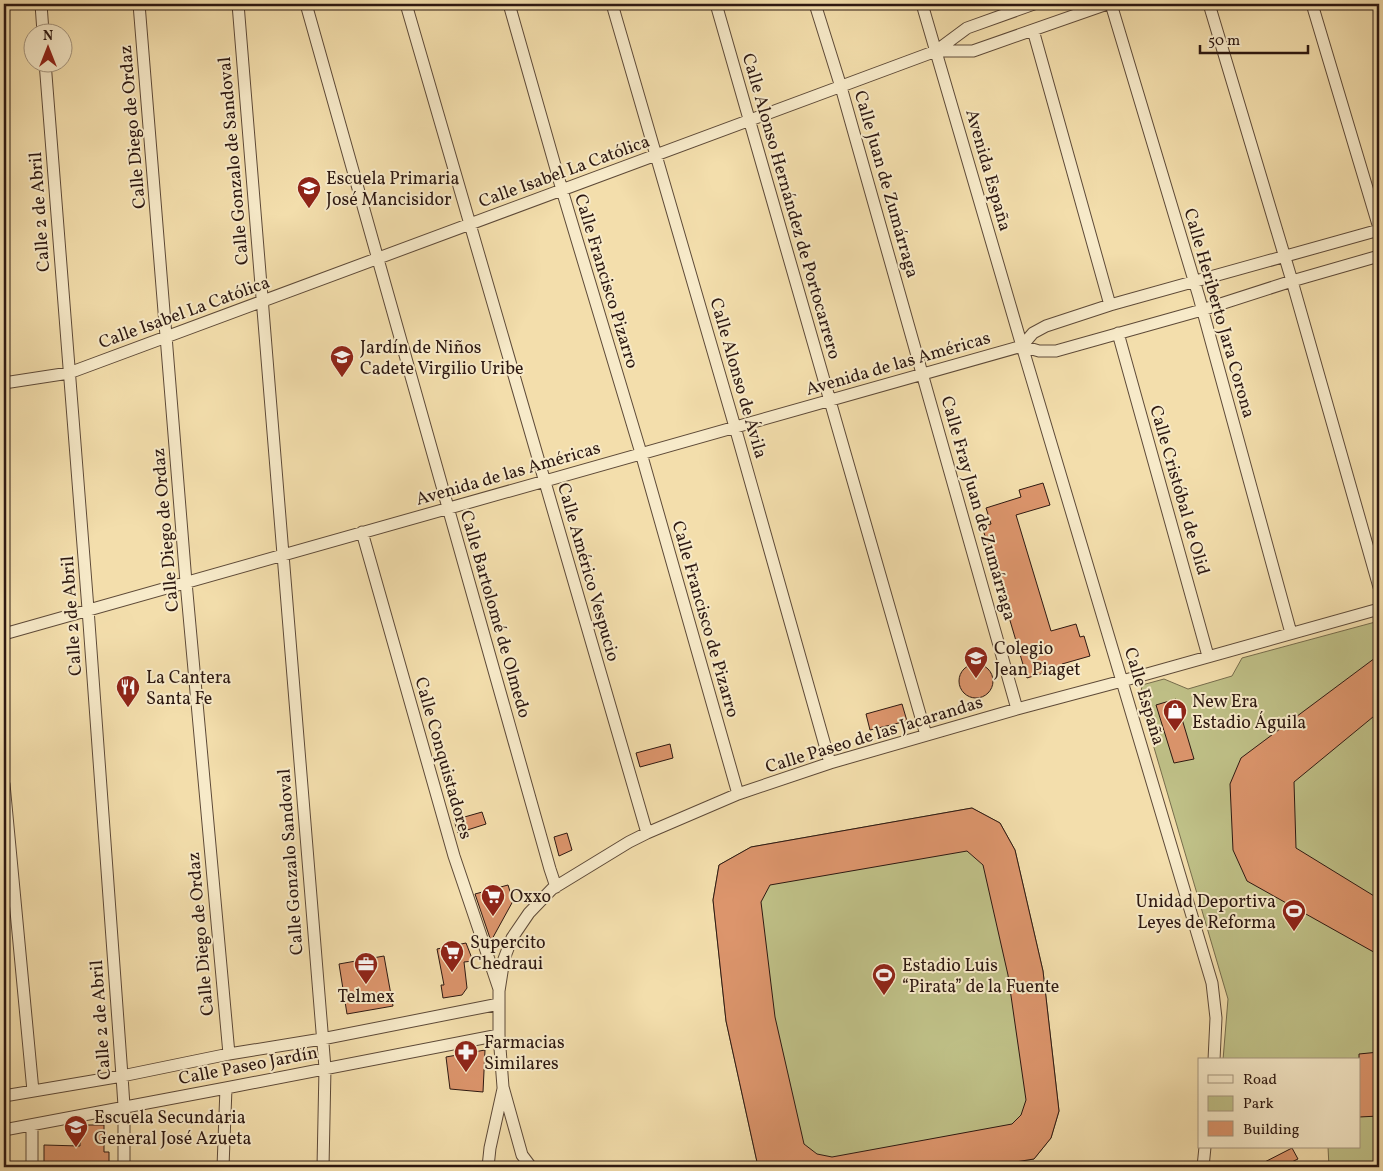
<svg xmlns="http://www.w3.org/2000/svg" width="1383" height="1171" font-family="Vollkorn,serif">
	<rect width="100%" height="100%" fill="#f3deac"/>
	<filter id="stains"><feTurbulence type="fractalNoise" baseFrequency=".004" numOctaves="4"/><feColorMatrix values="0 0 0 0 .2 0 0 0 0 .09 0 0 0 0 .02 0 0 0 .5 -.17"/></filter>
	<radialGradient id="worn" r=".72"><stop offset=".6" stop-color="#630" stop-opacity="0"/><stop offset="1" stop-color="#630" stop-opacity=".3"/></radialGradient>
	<path fill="#bfc087" stroke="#766c4c" d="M1379,621V1167H1329L1328,1147H1359V1060H1223L1228,999L1140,700L1142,685L1164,679L1188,689L1232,676L1242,658Z
		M972,808L1000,823L1015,850L1043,971L1059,1111L1051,1138L1034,1159L984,1167H762L757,1162L726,1021L713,900L719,865L751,847Z"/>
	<path fill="#dc956c" stroke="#2d1811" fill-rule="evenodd" d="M1043,483L1050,505L1016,515L1051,631L1076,624L1080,637L1084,636L1090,656L1062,664L1063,667L1027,678L982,526L991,524L986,508L1021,497L1019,490Z
		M1379,655V712L1294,782L1296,848L1379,899V955L1247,881L1233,850L1230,784L1241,758Z
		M959 681a17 17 0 1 1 34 0a17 17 0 1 1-34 0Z
		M1176,699L1194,759L1174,763L1156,705Z
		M902,704L907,721L870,730L866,714Z
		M670,744L673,758L640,767L636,753Z
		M972,808L1000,823L1015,850L1043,971L1059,1111L1051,1138L1034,1159L984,1167H762L757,1162L726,1021L713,900L719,865L751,847ZM967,851L983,865L1008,975L1026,1100L1021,1115L1012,1124L832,1157L817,1154L804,1144L775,1017L761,902L770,885Z
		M482,812L486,824L458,833L454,820Z
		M567,833L572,850L559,856L554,837Z
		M508,885L513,901L491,941L475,894Z
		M466,943L473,961L464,962L467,988L462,995L443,998L441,985H444L437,949Z
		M384,956L393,1006L347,1014L339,964Z
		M485,1050L483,1092L450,1089L446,1057Z
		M1379,1052V1116L1359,1117V1054Z
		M82,1125H104V1152H109V1167H44V1145L80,1146V1136H82Z
		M1292,1148L1298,1159L1281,1167H1255Z"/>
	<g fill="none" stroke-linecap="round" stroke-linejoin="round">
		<g stroke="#5e4a38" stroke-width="13">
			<path id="street" d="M41,4L43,32
				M139,4L186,582L229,1054
				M238,4L325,1068L323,1167
				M306,4L550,869L556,887
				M406,4L647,833
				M509,4L562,190L641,453L738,794
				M612,4L735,427L830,763
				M716,4L926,735
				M815,4L841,87L1017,709
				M922,4L1022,346L1212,983L1216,1018L1214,1060
				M1111,4L1199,297L1291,633
				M1209,4L1292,281L1379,587
				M1312,4L1379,228
				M1033,30L1110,305
				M936,51H973L1107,4
				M45,62L88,609L122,1076L124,1106V1167
				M1118,333L1208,656
				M1022,346L1033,333L1046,326L1110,305L1379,230
				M4,383L69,373L936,51L967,28L1034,4
				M362,532L454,856L499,989
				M4,634L1022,346L1039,351H1056L1202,310L1292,281L1379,256
				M4,784L33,1091
				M4,1096L122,1076L229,1054L322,1039L499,1004
				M4,1130L226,1088L499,1035
				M32,1167V1125
				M223,1167L226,1088
				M488,1167L490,1148L503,1089
				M531,1167L522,1155L503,1087L499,1035V991L504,959L512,938L529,913L552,889L629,842L647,833L738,794L830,763L1017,709L1122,681L1379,609
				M1203,1167L1205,1147"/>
		</g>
		<use href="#street" stroke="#f7eac9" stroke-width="11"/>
	</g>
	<defs>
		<g id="school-pin" transform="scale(1.25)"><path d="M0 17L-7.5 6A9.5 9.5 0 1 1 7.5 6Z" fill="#8f2418" stroke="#f7eac9"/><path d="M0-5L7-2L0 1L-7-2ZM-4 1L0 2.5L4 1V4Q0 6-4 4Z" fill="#fff"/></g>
		<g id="restaurant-pin" transform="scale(1.25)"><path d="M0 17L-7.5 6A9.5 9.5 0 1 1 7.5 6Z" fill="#8f2418" stroke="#f7eac9"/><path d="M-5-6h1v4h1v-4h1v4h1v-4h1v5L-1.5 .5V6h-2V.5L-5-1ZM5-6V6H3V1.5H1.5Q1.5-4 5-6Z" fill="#fff"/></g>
		<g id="shop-pin" transform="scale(1.25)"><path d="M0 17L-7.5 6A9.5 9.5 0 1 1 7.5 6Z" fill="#8f2418" stroke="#f7eac9"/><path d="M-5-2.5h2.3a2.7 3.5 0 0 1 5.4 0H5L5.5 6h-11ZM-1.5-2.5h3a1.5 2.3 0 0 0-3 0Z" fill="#fff"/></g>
		<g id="supermarket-pin" transform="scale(1.25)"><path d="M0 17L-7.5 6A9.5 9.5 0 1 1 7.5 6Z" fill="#8f2418" stroke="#f7eac9"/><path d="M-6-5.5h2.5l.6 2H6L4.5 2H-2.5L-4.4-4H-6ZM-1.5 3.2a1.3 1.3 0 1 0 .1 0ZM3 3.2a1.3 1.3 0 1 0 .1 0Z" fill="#fff"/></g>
		<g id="stadium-pin" transform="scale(1.25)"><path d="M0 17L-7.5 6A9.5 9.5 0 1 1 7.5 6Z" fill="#8f2418" stroke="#f7eac9"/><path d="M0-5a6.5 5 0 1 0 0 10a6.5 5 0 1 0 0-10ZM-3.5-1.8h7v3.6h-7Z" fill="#fff"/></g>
		<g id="office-pin" transform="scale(1.25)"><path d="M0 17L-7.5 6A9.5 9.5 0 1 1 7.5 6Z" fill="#8f2418" stroke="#f7eac9"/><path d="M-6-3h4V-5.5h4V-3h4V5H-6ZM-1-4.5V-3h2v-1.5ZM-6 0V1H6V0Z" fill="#fff"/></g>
		<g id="pharmacy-pin" transform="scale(1.25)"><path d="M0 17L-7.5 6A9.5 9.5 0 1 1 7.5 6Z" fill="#8f2418" stroke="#f7eac9"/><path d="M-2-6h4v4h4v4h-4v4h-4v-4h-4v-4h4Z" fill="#fff"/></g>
	</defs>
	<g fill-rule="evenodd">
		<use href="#school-pin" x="309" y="188"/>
		<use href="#school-pin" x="342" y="357"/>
		<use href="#school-pin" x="976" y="658"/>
		<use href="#restaurant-pin" x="128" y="687"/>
		<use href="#shop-pin" x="1175" y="711"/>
		<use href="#supermarket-pin" x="493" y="896"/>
		<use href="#stadium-pin" x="1294" y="911"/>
		<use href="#supermarket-pin" x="452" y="952"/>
		<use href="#office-pin" x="366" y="964"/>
		<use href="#stadium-pin" x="884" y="975"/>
		<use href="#pharmacy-pin" x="466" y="1052"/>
		<use href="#school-pin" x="76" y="1127"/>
	</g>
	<g text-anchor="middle" stroke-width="4" stroke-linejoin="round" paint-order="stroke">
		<g font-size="18" fill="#2d1811" stroke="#f7eac9">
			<text transform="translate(132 127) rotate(-95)" y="6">Calle Diego de Ordaz</text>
			<text transform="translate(233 161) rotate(-95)" y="6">Calle Gonzalo de Sandoval</text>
			<text transform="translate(989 170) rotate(74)" y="6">Avenida España</text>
			<text transform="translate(564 171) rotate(-20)" y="6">Calle Isabel La Católica</text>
			<text transform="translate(887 184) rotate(74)" y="6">Calle Juan de Zumárraga</text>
			<text transform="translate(792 206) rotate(74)" y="6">Calle Alonso Hernández de Portocarrero</text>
			<text transform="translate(39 212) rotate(-94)" y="6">Calle 2 de Abril</text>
			<text transform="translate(607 281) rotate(73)" y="6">Calle Francisco Pizarro</text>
			<text transform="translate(184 312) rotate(-20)" y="6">Calle Isabel La Católica</text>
			<text transform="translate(1220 313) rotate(74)" y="6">Calle Heriberto Jara Corona</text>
			<text transform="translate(898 363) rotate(-16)" y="6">Avenida de las Américas</text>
			<text transform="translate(739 378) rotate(74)" y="6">Calle Alonso de Ávila</text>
			<text transform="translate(508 473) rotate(-16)" y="6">Avenida de las Américas</text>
			<text transform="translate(1180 490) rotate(74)" y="6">Calle Cristóbal de Olid</text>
			<text transform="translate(979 508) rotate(74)" y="6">Calle Fray Juan de Zumárraga</text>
			<text transform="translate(165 530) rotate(-95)" y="6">Calle Diego de Ordaz</text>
			<text transform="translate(589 572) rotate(74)" y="6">Calle Américo Vespucio</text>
			<text transform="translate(496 614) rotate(74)" y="6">Calle Bartolomé de Olmedo</text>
			<text transform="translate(71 616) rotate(-94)" y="6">Calle 2 de Abril</text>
			<text transform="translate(706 619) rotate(74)" y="6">Calle Francisco de Pizarro</text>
			<text transform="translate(1145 696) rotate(73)" y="6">Calle España</text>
			<text transform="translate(874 734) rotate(-17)" y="6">Calle Paseo de las Jacarandas</text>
			<text transform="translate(444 758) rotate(74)" y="6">Calle Conquistadores</text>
			<text transform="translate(290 862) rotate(-94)" y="6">Calle Gonzalo Sandoval</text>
			<text transform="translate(200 934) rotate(-95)" y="6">Calle Diego de Ordaz</text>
			<text transform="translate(100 1020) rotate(-94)" y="6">Calle 2 de Abril</text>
			<text transform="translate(248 1065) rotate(-11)" y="6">Calle Paseo Jardín</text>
		</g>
		<g font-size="18" fill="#2d1811" stroke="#f7eac9" text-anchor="start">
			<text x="326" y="184">Escuela Primaria<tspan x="326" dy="21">José Mancisidor</tspan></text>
			<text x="360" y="353">Jardín de Niños<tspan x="360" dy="21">Cadete Virgilio Uribe</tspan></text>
			<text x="994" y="654">Colegio<tspan x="994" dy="21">Jean Piaget</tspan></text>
			<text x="146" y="683">La Cantera<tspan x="146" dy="21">Santa Fe</tspan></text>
			<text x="1192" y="707">New Era<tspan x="1192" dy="21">Estadio Águila</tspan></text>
			<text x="510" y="902">Oxxo</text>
			<text x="1276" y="907" text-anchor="end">Unidad Deportiva<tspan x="1276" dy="21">Leyes de Reforma</tspan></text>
			<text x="470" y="948">Supercito<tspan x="470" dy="21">Chedraui</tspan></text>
			<text x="902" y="971">Estadio Luis<tspan x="902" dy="21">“Pirata” de la Fuente</tspan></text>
			<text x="366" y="1002" text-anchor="middle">Telmex</text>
			<text x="484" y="1048">Farmacias<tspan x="484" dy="21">Similares</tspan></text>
			<text x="94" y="1123">Escuela Secundaria<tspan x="94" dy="21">General José Azueta</tspan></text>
		</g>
	</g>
	<rect width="1383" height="1171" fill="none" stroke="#f3deac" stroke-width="20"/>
	<rect x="5" y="5" width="1373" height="1161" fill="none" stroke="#2d1811" stroke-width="2.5"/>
	<rect x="10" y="10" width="1363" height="1151" fill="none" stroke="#2d1811"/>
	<rect x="1198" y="1058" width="162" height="90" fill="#f7eac9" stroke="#a6967f"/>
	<rect x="1208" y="1075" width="25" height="8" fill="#f7eac9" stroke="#a6967f"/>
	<text x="1243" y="1084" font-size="15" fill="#2d1811">Road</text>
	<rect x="1208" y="1096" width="25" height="15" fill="#bfc087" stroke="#a6967f"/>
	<text x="1243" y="1108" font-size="15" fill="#2d1811">Park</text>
	<rect x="1208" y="1121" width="25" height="15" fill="#dc956c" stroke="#a6967f"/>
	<text x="1243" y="1134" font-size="15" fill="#2d1811">Building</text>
	<g transform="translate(48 48)"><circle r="24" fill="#f7eac9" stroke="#a6967f"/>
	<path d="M0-4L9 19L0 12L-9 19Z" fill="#8f2418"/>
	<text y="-8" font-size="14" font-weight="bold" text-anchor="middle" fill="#2d1811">N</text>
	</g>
	<path d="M1200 45v8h108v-8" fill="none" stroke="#2d1811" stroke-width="2.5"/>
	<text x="1208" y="45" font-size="15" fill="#2d1811" stroke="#f7eac9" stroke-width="4" paint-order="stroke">50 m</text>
	<rect width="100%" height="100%" filter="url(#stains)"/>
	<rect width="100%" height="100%" fill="url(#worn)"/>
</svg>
